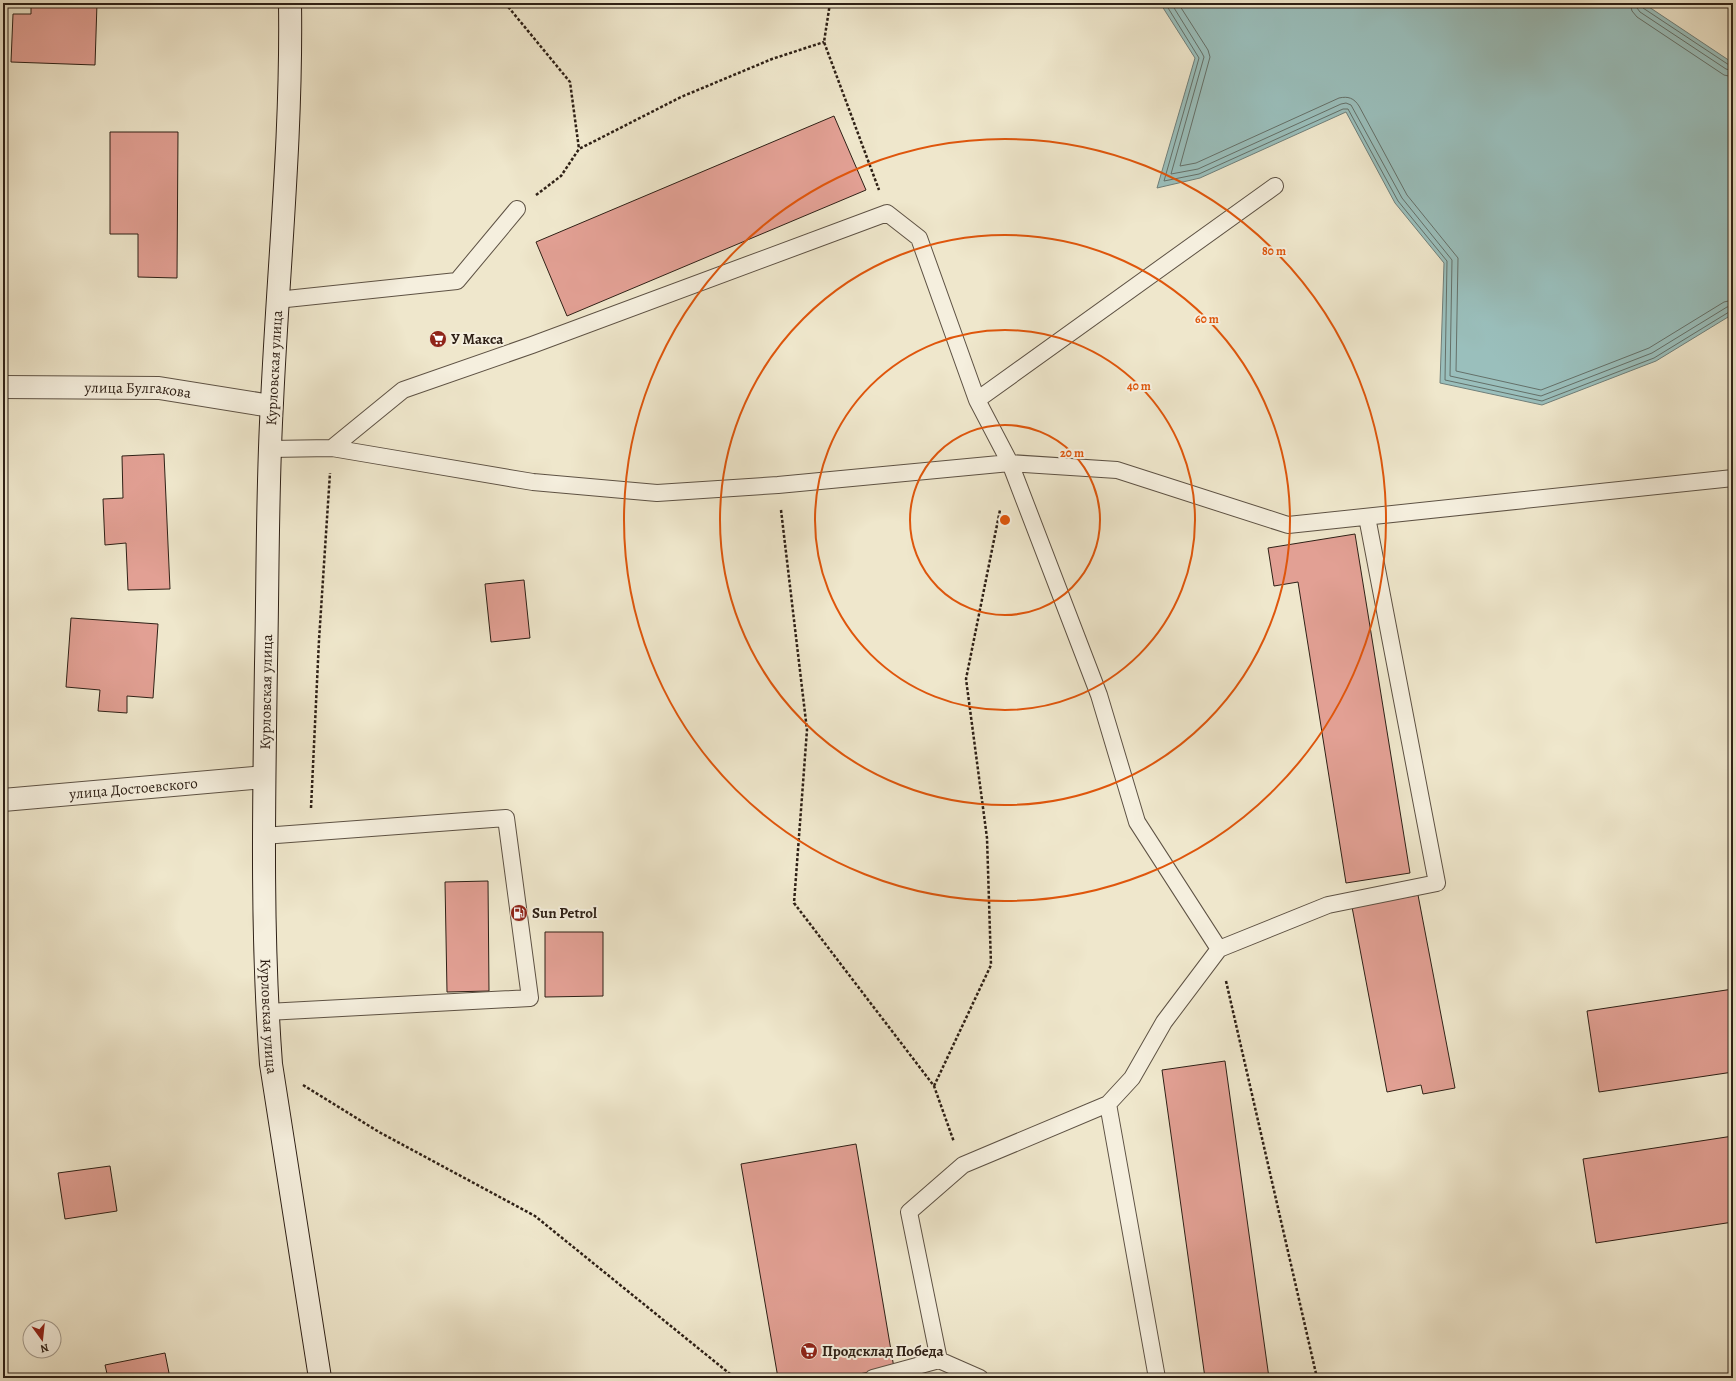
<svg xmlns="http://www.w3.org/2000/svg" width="1736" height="1381" font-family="Alegreya,serif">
	<rect width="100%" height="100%" fill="#efe7cc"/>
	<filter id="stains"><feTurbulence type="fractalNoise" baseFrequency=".005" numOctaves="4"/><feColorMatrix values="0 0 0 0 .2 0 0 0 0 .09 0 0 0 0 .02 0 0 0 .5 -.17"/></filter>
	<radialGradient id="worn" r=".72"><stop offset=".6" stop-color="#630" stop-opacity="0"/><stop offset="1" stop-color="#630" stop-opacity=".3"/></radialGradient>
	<path fill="#9abfbc" stroke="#6f7f7a" d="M1160,3H1643L1733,63V314L1656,361L1542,405L1440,383L1444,263L1395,203L1346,112L1200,178L1157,188L1195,58Z"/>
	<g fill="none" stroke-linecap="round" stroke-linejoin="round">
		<path stroke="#647069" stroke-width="1" d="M1165,3L1199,58L1164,181L1199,174L1343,109H1348L1398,201L1447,261L1445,380L1542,401L1654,358L1729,312L1733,311
			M1171,3L1202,53L1204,57L1171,174L1198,169L1341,104L1346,103L1351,105L1402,198L1452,260L1450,376L1541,396L1652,353L1727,307L1733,306
			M1178,3L1208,50L1210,57L1180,166L1196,163L1339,98C1348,96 1354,98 1359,106L1407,195L1458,258L1456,371L1541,390L1649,348L1724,302L1733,300
			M1630,3L1632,11L1637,17L1724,75L1733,77
			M1636,3L1637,8L1640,12L1726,69L1733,71
			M1641,3L1643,8L1729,65L1733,66"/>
	</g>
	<path fill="#e2a094" stroke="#2e2016" d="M31,3H97L95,65L11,62L13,14H31Z
		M834,116L866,190L567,316L536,242Z
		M110,132H178L177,278L138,277V234H110Z
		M164,454L170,589L128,590L126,543L105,545L103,499L123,498L122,456Z
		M1355,534L1410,873L1346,883L1298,582L1274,586L1268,548Z
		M524,580L530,638L491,642L485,584Z
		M71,618L158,624L153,698L127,696V713L98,711L100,690L66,687Z
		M488,881L489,991L447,992L445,882Z
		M1418,895L1455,1088L1423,1094L1421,1085L1387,1092L1352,907Z
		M545,932H603V996L545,997Z
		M1733,989V1072L1599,1092L1587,1011Z
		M1225,1061L1269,1378H1205L1162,1070Z
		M1733,1136V1222L1596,1243L1583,1159Z
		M856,1144L894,1368L835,1378H778L741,1164Z
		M110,1166L117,1211L65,1219L58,1173Z
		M165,1353L170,1378H108L105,1365Z"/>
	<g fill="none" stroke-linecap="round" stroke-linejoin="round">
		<g stroke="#5e5244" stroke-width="18">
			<path id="service" d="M277,300L457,281L517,209
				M977,400L919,238L887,213L532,345L403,390L332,448L533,482L657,493L778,485L1010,463L1117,470L1288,525L1733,478
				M270,449L332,448
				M263,836L506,818L530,998L267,1012
				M1219,949L1137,822L1099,695L1010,463L977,400L1275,186
				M1108,1104L1157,1378
				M939,1360L980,1378
				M873,1378L939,1360L909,1212L963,1165L1108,1104L1132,1078L1164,1022L1219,949L1328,905L1437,883L1367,517"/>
		</g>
		<g stroke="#5e5244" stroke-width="24">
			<g id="minor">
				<path id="s1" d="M3,387L159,388L271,406"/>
				<path id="s2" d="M3,800L264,777"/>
			</g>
		</g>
		<g stroke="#2e2016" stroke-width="24">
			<g id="secondary">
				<path id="s3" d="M290,3C292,137 278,270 272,403C267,490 268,577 266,664C264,798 261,931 271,1064L320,1378"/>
			</g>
		</g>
		<path stroke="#2e2016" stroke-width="2.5" stroke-dasharray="3 2" stroke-linecap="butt" d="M505,3L570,82L579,149
			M830,3L824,42L879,190
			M536,195L561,176L579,149L681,97L772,59L824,42
			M781,510L807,730L794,903L934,1086L954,1142
			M311,808L319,640L330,473
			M1226,981L1317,1378
			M303,1085L379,1132L535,1216L735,1378
			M934,1086L991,965L987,838L966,679L1000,510"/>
		<use href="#service" stroke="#f5efde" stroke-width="16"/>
		<use href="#minor" stroke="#f5efde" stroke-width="22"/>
		<use href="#secondary" stroke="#f5efde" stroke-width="22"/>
	</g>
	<g fill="none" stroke="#df560c" stroke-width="2">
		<circle cx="1005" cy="520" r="95"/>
		<circle cx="1005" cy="520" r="190"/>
		<circle cx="1005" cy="520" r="285"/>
		<circle cx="1005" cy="520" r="381"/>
	</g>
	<defs>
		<g id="supermarket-disc" transform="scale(0.9)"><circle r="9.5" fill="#8f2418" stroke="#f5efde"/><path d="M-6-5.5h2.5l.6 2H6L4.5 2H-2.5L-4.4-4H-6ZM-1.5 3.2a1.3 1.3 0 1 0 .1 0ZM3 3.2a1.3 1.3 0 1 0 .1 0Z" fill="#fff"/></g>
		<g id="fuel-disc" transform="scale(0.9)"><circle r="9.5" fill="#8f2418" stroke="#f5efde"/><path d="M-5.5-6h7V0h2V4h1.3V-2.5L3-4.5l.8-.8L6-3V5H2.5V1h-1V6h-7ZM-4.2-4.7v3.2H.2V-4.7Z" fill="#fff"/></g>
	</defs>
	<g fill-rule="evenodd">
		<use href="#supermarket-disc" x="438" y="339"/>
		<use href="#fuel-disc" x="519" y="913"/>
		<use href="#supermarket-disc" x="809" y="1351"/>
	</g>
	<g text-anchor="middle" stroke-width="4" stroke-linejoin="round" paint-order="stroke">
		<g font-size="15" font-weight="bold" fill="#2e2016" stroke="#f5efde" text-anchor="start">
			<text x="451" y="344">У Макса</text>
			<text x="532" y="918">Sun Petrol</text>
			<text x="822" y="1356">Продсклад Победа</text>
		</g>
		<g font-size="15" fill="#2e2016" stroke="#f5efde">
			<text transform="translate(274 368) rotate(-87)" y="5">Курловская улица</text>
			<text dy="5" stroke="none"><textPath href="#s1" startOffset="135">улица Булгакова</textPath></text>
			<text transform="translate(266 692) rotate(-89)" y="5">Курловская улица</text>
			<text dy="5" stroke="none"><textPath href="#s2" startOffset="131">улица Достоевского</textPath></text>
			<text dy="5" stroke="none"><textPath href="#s3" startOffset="1014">Курловская улица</textPath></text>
		</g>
	</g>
	<circle cx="1005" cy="520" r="6" fill="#df560c" stroke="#f5efde" stroke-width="2"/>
	<g font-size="12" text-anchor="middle" font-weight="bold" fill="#df560c" stroke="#f5efde" stroke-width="4" stroke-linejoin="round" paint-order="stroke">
		<text x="1274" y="255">80 m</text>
		<text x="1207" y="323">60 m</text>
		<text x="1139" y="390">40 m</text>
		<text x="1072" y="457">20 m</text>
	</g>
	<rect width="1736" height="1381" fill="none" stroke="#efe7cc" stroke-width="16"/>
	<rect x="4" y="4" width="1728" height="1373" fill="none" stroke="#2e2016" stroke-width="2"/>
	<rect x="8" y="8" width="1720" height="1365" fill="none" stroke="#2e2016"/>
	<g transform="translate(42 1339) rotate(165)"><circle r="19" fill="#f5efde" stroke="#a59c8e"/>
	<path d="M0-3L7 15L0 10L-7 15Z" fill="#8f2418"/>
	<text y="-6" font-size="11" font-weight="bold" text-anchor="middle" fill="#2e2016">N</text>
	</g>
	<rect width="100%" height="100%" filter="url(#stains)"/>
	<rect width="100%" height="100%" fill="url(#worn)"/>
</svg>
